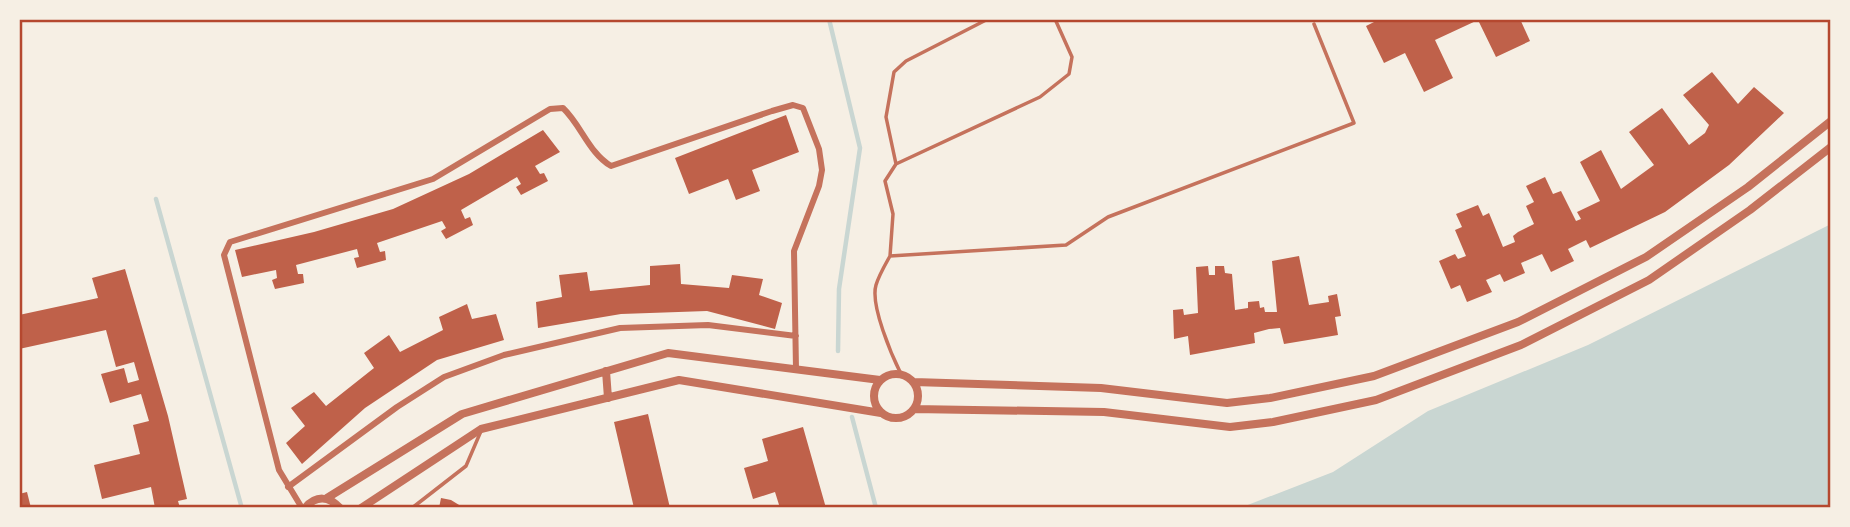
<svg xmlns="http://www.w3.org/2000/svg" width="1850" height="527" font-family="Barlow,sans-serif">
	<rect width="100%" height="100%" fill="#f6efe4"/>
	<path fill="#c9d6d2" d="M1831,224V508H1240L1333,472L1428,411L1588,345Z"/>
	<g fill="none" stroke-linecap="round" stroke-linejoin="round">
		<path stroke="#c9d6d2" stroke-width="4.5" d="M829,19L860,148L839,289L838,351
			M156,199L241,505
			M852,417L876,508"/>
	</g>
	<path fill="#bf614a" d="M1380,19H1520L1530,41L1496,57L1478,20L1435,40L1453,78L1424,92L1405,53L1384,63L1366,26Z
		M1712,72L1738,104L1754,87L1784,113L1729,165L1665,212L1590,248L1586,240L1568,249L1574,261L1551,272L1542,254L1521,263L1525,273L1504,282L1500,274L1486,280L1492,292L1467,302L1460,285L1451,289L1439,261L1455,254L1458,259L1466,256L1455,230L1462,227L1456,214L1478,205L1483,216L1489,213L1503,247L1515,242L1513,236L1518,232L1534,224L1526,206L1534,202L1526,186L1545,177L1553,194L1561,191L1576,221L1581,219L1577,212L1600,201L1580,162L1601,150L1621,189L1654,165L1629,132L1662,108L1689,145L1705,133L1709,125L1683,95Z
		M786,115L799,152L752,170L760,191L736,200L728,179L689,194L675,158Z
		M543,130L560,152L535,166L540,174L544,173L548,181L521,195L516,187L521,184L517,177L461,210L465,219L470,217L473,225L446,239L441,231L446,228L442,221L377,243L380,252L385,251L386,260L357,268L354,258L359,257L357,249L296,265L298,274H303L304,283L275,289L272,280L277,278L276,270L242,277L235,250L314,232L393,209L469,174Z
		M1299,256L1309,305L1329,302L1328,296L1337,294L1341,316L1335,317L1338,335L1284,344L1280,328L1269,329L1254,333L1255,343L1190,355L1188,336L1174,339L1173,310L1183,309L1184,315L1198,313L1196,267L1208,266L1209,275H1215V266H1224L1225,273L1232,274L1235,310L1248,308V302L1259,301L1260,308L1264,307L1265,312H1277L1272,261Z
		M680,264L681,284L729,288L732,275L763,279L759,295L782,303L775,329L707,311L621,314L538,328L536,302L562,297L559,275L587,272L590,291L650,285V266Z
		M125,269L168,416L187,499L178,501L180,508H155L151,487L102,499L94,465L140,454L133,425L149,421L141,394L110,403L101,374L124,368L128,383L139,380L134,362L116,367L106,330L19,349V315L98,298L92,278Z
		M467,304L472,319L496,314L504,340L437,360L365,408L302,464L286,443L305,426L291,408L314,392L326,406L374,368L364,353L389,335L400,352L443,330L439,317Z
		M648,414L666,491L670,508H634L614,422Z
		M803,427L826,508H780L775,492L753,499L744,468L768,461L762,439Z
		M27,492L31,508H19V494Z
		M441,498L451,500L464,508H439Z"/>
	<g fill="none" stroke-linecap="round" stroke-linejoin="round">
		<path stroke="#c5725c" stroke-width="3.5" d="M896,164L886,117L894,72L906,61L988,19
			M890,256L893,214L885,181L896,164L1040,97L1069,74L1072,57L1055,19
			M901,374C892,356 870,305 876,285C879,275 885,265 890,256L1066,245L1108,217L1354,123L1314,24
			M412,508L466,466L481,431"/>
		<path stroke="#c5725c" stroke-width="6" d="M288,487L397,407L444,377L504,355L620,328L708,325L796,336
			M302,508L279,470L224,255L230,242L433,179L550,109L563,108C581,125 589,153 611,166L772,111L793,105L803,108L819,149L822,170L819,186L794,251L796,369"/>
		<path stroke="#c5725c" stroke-width="8" d="M606,371L608,398
			M874 396a22 22 0 1 1 44 0a22 22 0 1 1-44 0Z
			M914,382L1101,388L1227,403L1270,398L1374,376L1518,322L1646,257L1748,187L1831,121
			M914,409L1104,412L1230,427L1273,422L1376,400L1521,345L1649,280L1750,210L1831,147
			M327,498L462,414L668,353L880,380
			M305,508C316,495 329,496 340,508
			M361,508L481,429L679,380L881,413"/>
	</g>
	<rect width="1850" height="527" fill="none" stroke="#f6efe4" stroke-width="42"/>
	<rect x="21" y="21" width="1808" height="485" fill="none" stroke="#b5482f" stroke-width="2.5"/>
</svg>
